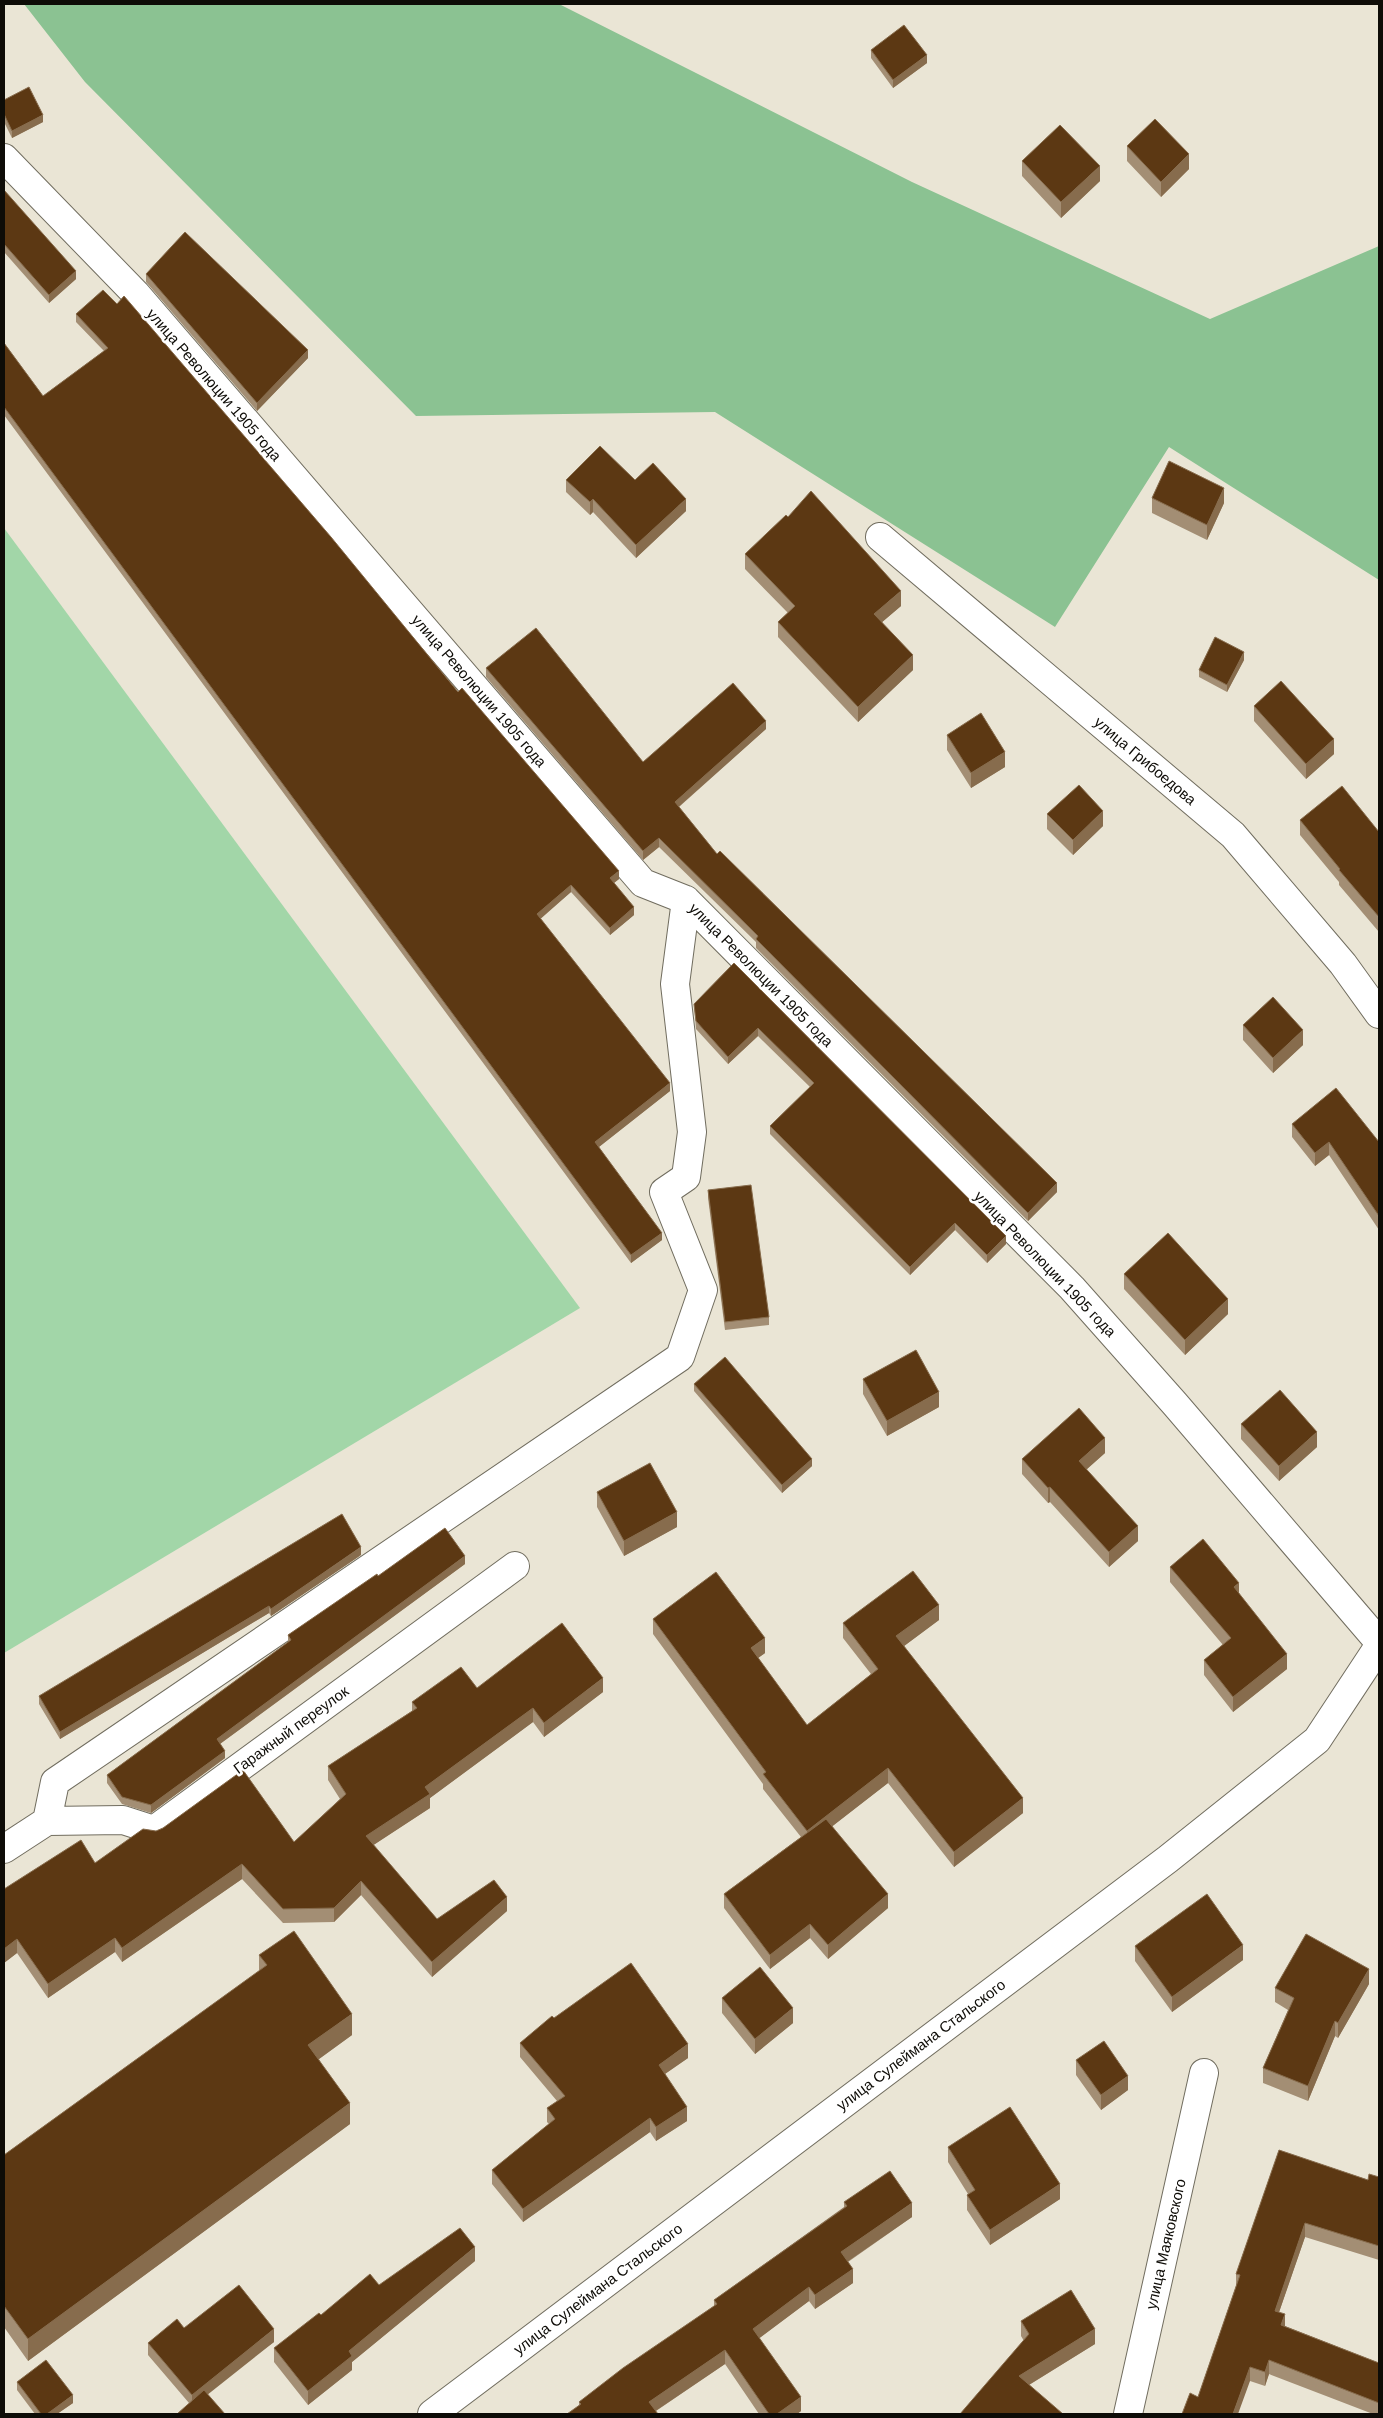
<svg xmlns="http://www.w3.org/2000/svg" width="1383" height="2418" font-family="Arial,sans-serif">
	<rect width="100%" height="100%" fill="#eae5d5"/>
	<path fill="#a2d6a8" d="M4,528L580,1308L4,1653Z"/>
	<path fill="#8bc292" d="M24,4H559L912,182L1210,319L1379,246V580L1169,447L1055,627L715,412L416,416L85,82Z"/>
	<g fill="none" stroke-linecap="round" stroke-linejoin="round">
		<g stroke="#716d5f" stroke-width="30">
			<path id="minor" d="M4,158L136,294L643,883L686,900L1072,1288L1175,1404L1379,1642
				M880,537L1233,835L1343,964L1379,1014
				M47,1821L55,1782L680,1357L703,1290L664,1192L686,1177L692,1132L675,984L686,900
				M47,1821L123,1820L154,1830L515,1566
				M4,1849L47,1821
				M432,2414L1168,1859L1317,1740L1379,1646
				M1128,2414L1204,2073"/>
		</g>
		<use href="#minor" stroke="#fff" stroke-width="28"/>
	</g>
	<path fill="#a38e74" d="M871,50L927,63L893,88L871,58Z
		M4,100L43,122L12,138L4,122Z
		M1127,146L1189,169L1161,197L1127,161Z
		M1022,161L1100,181L1061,218L1022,176Z
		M4,190L76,279L49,303L4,252Z
		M146,274L308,358L257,411L146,282Z
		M76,314L458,692L619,879L614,883L634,915L610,935L571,892L540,918L670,1091L599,1147L662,1240L631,1263L4,415V343L43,396L104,351L76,322Z
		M566,480H635L686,511L636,558L593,512L590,515L566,492Z
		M1152,498L1224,503L1207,540L1152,513Z
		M745,554L901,606L882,622L913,670L858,722L778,637V622L788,613L745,569Z
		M1244,660L1227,692L1199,677V670Z
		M486,668L643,762L766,729L679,807L717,854L1057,1192L1028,1221L756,948V942L659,847L643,860L486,677Z
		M1254,706L1334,754L1306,779L1254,721Z
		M947,735L1005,767L971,788L947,750Z
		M1047,814L1103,826L1073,855L1047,829Z
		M1300,820L1379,832V932L1339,885V882L1300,835Z
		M734,963L1006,1244L987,1263L955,1230L910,1275L770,1134V1126L810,1087L758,1036L728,1064L696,1029L694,1004Z
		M1243,1025L1303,1045L1273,1073L1243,1040Z
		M1292,1124L1379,1142V1230L1329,1155L1315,1166L1292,1137Z
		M708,1190L769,1317V1325L725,1330L708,1198Z
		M1124,1274L1228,1314L1185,1355L1124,1289Z
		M863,1379L939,1407L887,1436L863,1394Z
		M694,1384L812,1466L782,1493L694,1391Z
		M1241,1424L1317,1447L1279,1481L1241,1439Z
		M1105,1453L1086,1470L1138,1541L1109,1567L1050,1502L1048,1503L1022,1474V1459Z
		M597,1492L677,1527L624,1556L597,1507Z
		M361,1555L271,1616L269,1613L60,1739L39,1704V1696Z
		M465,1564L220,1744L225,1758L151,1813L122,1804L107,1783V1775L288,1642V1635L378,1576Z
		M1170,1567L1239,1593L1287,1669L1233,1712L1204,1675V1660L1223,1645L1170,1582Z
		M653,1619L765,1653L758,1658L807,1725L871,1674L843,1638V1623L939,1620L904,1646L1023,1813L954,1867L888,1783L832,1826L888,1908L828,1959L810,1938L770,1969L724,1908V1894L801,1837L763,1789V1784L653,1634Z
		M477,1688L603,1692L544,1737L533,1722L430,1798V1808L373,1845L437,1919L507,1911L432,1977L361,1895L334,1922L283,1923L242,1879L122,1962L115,1952L48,1998L17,1953L4,1963V1889L95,1863L156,1831L294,1842L340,1799L328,1780V1766L412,1711V1702Z
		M1135,1946L1243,1960L1172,2012L1135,1961Z
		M259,1955L352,2035L319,2059L350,2124L28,2361L4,2327V2155L259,1971Z
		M1369,1984L1338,2038L1335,2036L1308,2101L1263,2083V2068L1288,2010L1275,2002V1988Z
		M722,1998L793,2023L755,2054L722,2013Z
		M554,2018L688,2058L665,2074L687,2121L656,2141L650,2132L523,2222L492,2184V2170L549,2124L547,2122V2108L557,2101L520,2057V2043Z
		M1076,2060L1128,2090L1101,2110L1076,2075Z
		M948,2147L1060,2199L990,2245L967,2210V2195L968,2194L948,2162Z
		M1279,2150L1368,2180L1379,2177V2260L1305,2237L1279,2312L1285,2326L1379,2363V2414H1373L1269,2374L1265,2386L1250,2381L1198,2397L1236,2286V2274Z
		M844,2202L912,2217L848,2262L853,2283L815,2309L809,2301L759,2338L801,2411L797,2414H759L725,2364L656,2411L579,2405V2402L714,2306V2300L844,2207Z
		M475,2261L352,2362V2370L308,2405L274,2362V2348L321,2315L379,2285Z
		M1021,2321L1095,2344L1029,2385L960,2414L1024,2341L1021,2336Z
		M184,2328L274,2342L189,2403L148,2355V2343Z
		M17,2382L73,2403L57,2414H35L17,2390Z"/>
	<path fill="#876c4d" d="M927,55V63L893,88V80Z
		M43,115V122L12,138V131Z
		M1189,154V169L1161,197V182Z
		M1100,166V181L1061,218V202Z
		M76,271V279L49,303V295Z
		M308,350V358L257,411V403Z
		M1224,488V503L1207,540V525Z
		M593,499V512L590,515V502Z
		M686,499V511L636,558V545Z
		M901,591V606L874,629V614Z
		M1244,652V660L1227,692V685Z
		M913,655V670L858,722V707Z
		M766,721V729L675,810V802Z
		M1334,739V754L1306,779V764Z
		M1005,752V767L971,788V773Z
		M1103,811V826L1073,855V840Z
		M659,838V847L643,860V851Z
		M619,871V879L610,886V878Z
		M571,885V892L537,922V914Z
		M634,907V915L610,935V928Z
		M758,1028V1036L728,1064V1057Z
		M1303,1030V1045L1273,1073V1058Z
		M670,1083V1091L595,1150V1142Z
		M1329,1142V1155L1315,1166V1153Z
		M1057,1183V1192L1028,1221V1213Z
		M955,1223V1230L910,1275V1267Z
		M662,1233V1240L631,1263V1255Z
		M1006,1236V1244L987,1263V1255Z
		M1228,1299V1314L1185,1355V1340Z
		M939,1392V1407L887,1436V1421Z
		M1317,1432V1447L1279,1481V1466Z
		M1105,1438V1453L1079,1476V1461Z
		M812,1459V1466L782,1493V1485Z
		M1050,1487V1502L1048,1503V1488Z
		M677,1512V1527L624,1556V1541Z
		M1138,1526V1541L1109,1567V1552Z
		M361,1547V1555L271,1616V1609Z
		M465,1556V1564L217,1746V1739Z
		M1239,1583V1598L1234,1587Z
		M939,1605V1620L896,1652V1636Z
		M269,1606V1613L60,1739V1732Z
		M765,1638V1653L751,1663V1648Z
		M1287,1654V1669L1233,1712V1697Z
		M603,1678V1692L544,1737V1723Z
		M533,1708V1722L430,1798V1808L366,1850V1836L425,1787Z
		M225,1751V1758L151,1813V1805Z
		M888,1768V1783L807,1846V1831Z
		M1023,1798V1813L954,1867V1852Z
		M242,1864V1879L122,1962V1948Z
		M361,1881V1895L334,1922V1908Z
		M888,1894V1908L828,1959V1945Z
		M507,1897V1911L432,1977V1962Z
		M810,1924V1938L770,1969V1955Z
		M115,1938V1952L48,1998V1984Z
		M17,1939V1953L4,1963V1949Z
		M1243,1945V1960L1172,2012V1997Z
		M1369,1969V1984L1338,2038V2023Z
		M793,2008V2023L755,2054V2039Z
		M352,2014V2035L308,2067V2045Z
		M1335,2021V2036L1308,2101V2086Z
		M688,2044V2058L659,2078V2065Z
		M1128,2076V2090L1101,2110V2095Z
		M350,2103V2124L28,2361V2339Z
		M687,2107V2121L656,2141V2127Z
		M650,2118V2132L523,2222V2209Z
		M1060,2184V2199L990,2245V2230Z
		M912,2203V2217L841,2266V2252Z
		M1305,2223V2237L1275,2324V2311Z
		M475,2247V2261L352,2362V2370L308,2405V2391L349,2351Z
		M853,2269V2283L815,2309V2295Z
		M809,2287V2301L753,2343V2329Z
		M1285,2314V2328L1281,2325Z
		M274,2329V2342L192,2407V2395Z
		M1095,2329V2344L1019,2391V2376Z
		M725,2350V2364L651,2414L649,2402Z
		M1269,2360V2374L1265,2386V2372Z
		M1250,2367V2381L1238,2414H1233Z
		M73,2395V2403L57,2414H47Z
		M801,2397V2411L797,2414H777Z"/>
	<path fill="#5c3813" stroke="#876c4d" d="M904,25L927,55L893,80L871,50Z
		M29,87L43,115L12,131L4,114V100Z
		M1155,119L1189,154L1161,182L1127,146Z
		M1060,125L1100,166L1061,202L1022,161Z
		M4,190L76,271L49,295L4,244Z
		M185,232L308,350L257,403L146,274Z
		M103,290L117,304L124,296L331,537L458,692L462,688L619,871L610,878L634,907L610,928L571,885L537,914L670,1083L595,1142L662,1233L631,1255L4,407V343L43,396L108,348L76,314Z
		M600,446L635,480L653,463L686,499L636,545L593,499L590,502L566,480Z
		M1169,461L1224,488L1207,525L1152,498Z
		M811,491L901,591L874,614L913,655L858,707L778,622L795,606L745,554L786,515L788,517Z
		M536,628L643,762L733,683L766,721L675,802L717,854L720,851L1057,1183L1028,1213L756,939L758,936L659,838L643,851L486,668Z
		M1215,637L1244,652L1227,685L1199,670Z
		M1281,681L1334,739L1306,764L1254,706Z
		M981,713L1005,752L971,773L947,735Z
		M1079,785L1103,811L1073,840L1047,814Z
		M1342,786L1379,832V917L1339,870L1340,869L1300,820Z
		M734,963L1006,1236L987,1255L955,1223L910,1267L770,1126L814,1083L758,1028L728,1057L696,1021L694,1004Z
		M1273,997L1303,1030L1273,1058L1243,1025Z
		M1336,1088L1379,1142V1216L1329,1142L1315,1153L1292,1124Z
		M751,1185L769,1317L725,1322L708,1190Z
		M1168,1233L1228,1299L1185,1340L1124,1274Z
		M916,1350L939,1392L887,1421L863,1379Z
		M725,1357L812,1459L782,1485L694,1384Z
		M1280,1390L1317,1432L1279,1466L1241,1424Z
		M1079,1408L1105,1438L1079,1461L1138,1526L1109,1552L1050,1487L1048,1488L1022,1459Z
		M650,1463L677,1512L624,1541L597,1492Z
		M342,1514L361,1547L271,1609L269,1606L60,1732L39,1696Z
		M445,1528L465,1556L217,1739L225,1751L151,1805L122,1797L107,1775L291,1640L288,1635L377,1574L378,1576Z
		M1203,1539L1239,1583L1234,1587L1287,1654L1233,1697L1204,1660L1231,1638L1170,1567Z
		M913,1571L939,1605L896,1636L1023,1798L954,1852L888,1768L807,1831L763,1774L766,1772L653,1619L716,1572L765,1638L751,1648L807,1725L878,1669L843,1623Z
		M562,1623L603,1678L544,1723L533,1708L425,1787L430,1794L366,1836L437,1919L494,1880L507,1897L432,1962L361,1881L334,1908L283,1909L242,1864L122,1948L115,1938L48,1984L17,1939L4,1949V1889L81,1840L95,1863L143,1829L156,1831L163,1828L243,1770L294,1842L346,1794L328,1766L417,1708L412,1702L461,1667L477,1688Z
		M826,1819L888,1894L828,1945L810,1924L770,1955L724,1894Z
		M1207,1894L1243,1945L1172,1997L1135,1946Z
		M294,1931L352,2014L308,2045L350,2103L28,2339L4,2306V2155L267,1965L259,1955Z
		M1306,1934L1369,1969L1338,2023L1335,2021L1308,2086L1263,2068L1294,1998L1275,1988Z
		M631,1963L688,2044L659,2065L687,2107L656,2127L650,2118L523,2209L492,2170L555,2119L547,2108L565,2096L520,2043L552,2016L554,2018Z
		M760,1967L793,2008L755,2039L722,1998Z
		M1104,2041L1128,2076L1101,2095L1076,2060Z
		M1010,2107L1060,2184L990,2230L967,2195L975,2190L948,2147Z
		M1279,2150L1368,2180L1369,2174L1379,2177V2246L1305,2223L1275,2311L1285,2314L1281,2325L1379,2363V2403L1269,2360L1265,2372L1250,2367L1233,2414H1182L1190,2393L1198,2397L1240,2275L1236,2274Z
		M890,2171L912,2203L841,2252L853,2269L815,2295L809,2287L753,2329L801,2397L777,2414H769L725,2350L649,2402L658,2414H567L581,2404L579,2402L623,2368L717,2304L714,2300L847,2206L844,2202Z
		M460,2228L475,2247L349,2351L352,2356L308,2391L274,2348L319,2313L321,2315L370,2274L379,2285Z
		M239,2285L274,2329L192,2395L148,2343L177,2319L184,2328Z
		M1071,2290L1095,2329L1019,2376L1063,2414H960L1029,2334L1021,2321Z
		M46,2360L73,2395L47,2414H41L17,2382Z
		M204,2390L225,2414H177Z"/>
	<g text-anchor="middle" stroke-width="5" stroke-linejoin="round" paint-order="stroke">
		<g font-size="15" fill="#0e0c07" stroke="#fff">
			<text transform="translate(214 385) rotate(49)" y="5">улица Революции 1905 года</text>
			<text transform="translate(479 691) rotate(49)" y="5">улица Революции 1905 года</text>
			<text transform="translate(1145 761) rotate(40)" y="5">улица Грибоедова</text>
			<text transform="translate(761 975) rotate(45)" y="5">улица Революции 1905 года</text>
			<text transform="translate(1045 1264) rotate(46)" y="5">улица Революции 1905 года</text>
			<text transform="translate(291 1730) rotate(-36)" y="5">Гаражный переулок</text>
			<text transform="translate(921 2045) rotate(-37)" y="5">улица Сулеймана Стальского</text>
			<text transform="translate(1166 2244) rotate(-77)" y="5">улица Маяковского</text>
			<text transform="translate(598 2289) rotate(-37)" y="5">улица Сулеймана Стальского</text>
		</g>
	</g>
	<rect width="1383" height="2418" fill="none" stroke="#0e0c07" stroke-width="10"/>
</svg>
